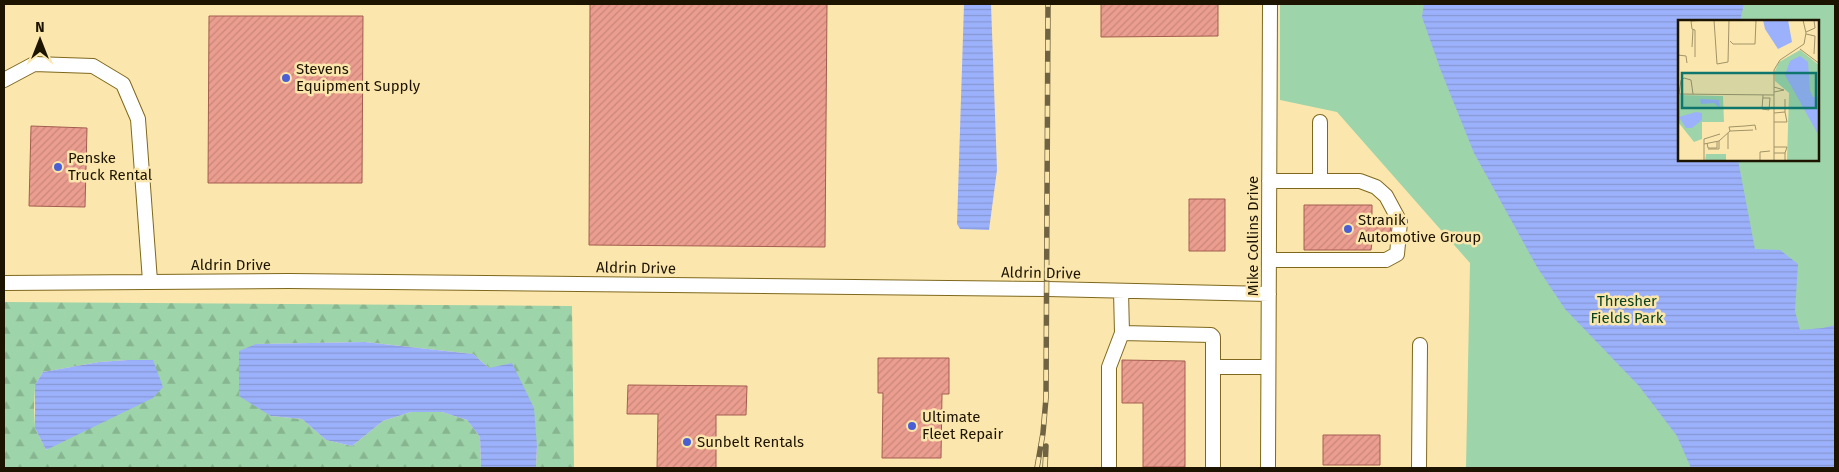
<svg xmlns="http://www.w3.org/2000/svg" width="1839" height="472" font-family="'Fira Sans',sans-serif">
	<defs>
		<pattern id="forest-firs" width="22" height="20" patternUnits="userSpaceOnUse" patternTransform="scale(1.25)"><rect width="22" height="20" fill="#9dd4a9"/><path d="M5 1l3.5 6h-7zM16 11l3.5 6h-7z" fill="#87b590"/></pattern>
		<pattern id="water-rules" width="6" height="5" patternUnits="userSpaceOnUse" patternTransform="scale(1.25)"><rect width="6" height="5" fill="#9cb1fb"/><path d="M0 2.5h6" fill="none" stroke="#8697d5"/></pattern>
		<pattern id="building-hatch" width="6" height="6" patternUnits="userSpaceOnUse" patternTransform="scale(1.25)"><rect width="6" height="6" fill="#eb9e8f"/><path d="M-1 1l2-2M0 6l6-6M5 7l2-2" fill="none" stroke="#c9877a"/></pattern>
	</defs>
	<rect width="100%" height="100%" fill="#fbe7ad"/>
	<path fill="#9dd4a9" fill-rule="evenodd" d="M1280,4H1835V468H1466L1470,263L1337,112L1280,100ZM1679,21H1818V160H1679Z"/>
	<path fill="url(#forest-firs)" fill-rule="evenodd" d="M4,302L572,306L574,468H536L537,446L489,368L473,354L365,342L256,344L271,416L302,419L326,440L352,446L383,421L411,412H442L467,420L480,437L481,468H4ZM128,360L47,450H46L35,428L34,409L35,385L43,372L99,362Z"/>
	<path fill="url(#water-rules)" d="M964,4H991L997,170L989,230L960,229L957,224Z
		M1424,4H1744L1740,21H1679V160H1738L1755,249L1780,250L1798,264L1795,311L1800,330L1823,328L1835,325V468H1691L1677,436L1639,386L1565,309L1537,267L1474,153L1441,71L1422,17Z
		M365,342L473,354L489,368L512,363L534,408L537,446L536,468H481L480,437L467,420L442,412H411L383,421L352,446L326,440L302,419L271,416L239,396V351L256,344Z
		M128,360H153L163,387L153,398L46,450L35,428V385L43,372L99,362Z"/>
	<path fill="url(#building-hatch)" stroke="#a45d50" d="M590,4H827L825,247L589,245Z
		M1101,4H1218V36L1101,37Z
		M209,16H363L362,183H208Z
		M31,126L87,128L85,207L29,206Z
		M1189,199H1225V251H1189Z
		M1304,205H1372V216H1387L1391,224L1389,242H1372L1371,250H1304Z
		M878,358H949V394H942L941,458H882L883,393H878Z
		M1122,360L1185,361V467H1143V403H1122Z
		M628,385L747,386L746,415H716V468H657L658,414H627Z
		M1323,435H1380V465H1323Z"/>
	<g fill="none" stroke-linecap="round" stroke-linejoin="round">
		<g stroke="#7f681d" stroke-width="16">
			<path id="minor" d="M4,80L34,64L93,66L123,84L138,119L150,281
				M1320,181V122
				M1269,260H1386L1397,254L1400,222L1386,196L1376,187L1360,181H1269
				M4,283L289,281L1047,289L1269,294
				M1122,333L1211,335L1213,337V468
				M1213,367H1268
				M1109,468V367L1122,333L1121,291
				M1268,468L1270,4
				M1419,468L1420,345"/>
		</g>
		<use href="#minor" stroke="#fff" stroke-width="14"/>
		<g stroke="#706341" stroke-width="5.5">
			<path id="rail" d="M1037,468L1043,433L1046,398L1048,4
				M1045,468L1046,446"/>
		</g>
		<use href="#rail" stroke="#fbe7ad" stroke-width="4" stroke-dasharray="11" stroke-linecap="butt"/>
	</g>
	<g fill="#4a5fd4" stroke="#fbe7ad" stroke-width="2">
		<circle cx="286" cy="78" r="5"/>
		<circle cx="58" cy="167" r="5"/>
		<circle cx="1348" cy="229" r="5"/>
		<circle cx="912" cy="426" r="5"/>
		<circle cx="687" cy="442" r="5"/>
	</g>
	<g text-anchor="middle" stroke-width="5" stroke-linejoin="round" paint-order="stroke">
		<g font-size="15" fill="#1d1400" stroke="#fbe7ad" text-anchor="start">
			<text x="296" y="74">Stevens<tspan x="296" dy="17">Equipment Supply</tspan></text>
			<text x="68" y="163">Penske<tspan x="68" dy="17">Truck Rental</tspan></text>
			<text x="1358" y="225">Stranik<tspan x="1358" dy="17">Automotive Group</tspan></text>
			<text x="922" y="422">Ultimate<tspan x="922" dy="17">Fleet Repair</tspan></text>
			<text x="697" y="447">Sunbelt Rentals</text>
		</g>
		<g font-size="15" fill="#1d1400" stroke="#fbe7ad">
			<text transform="translate(1253 236) rotate(-90)" y="5">Mike Collins Drive</text>
			<text x="231" y="270">Aldrin Drive</text>
			<text transform="translate(636 268) rotate(1)" y="5">Aldrin Drive</text>
			<text transform="translate(1041 273) rotate(1)" y="5">Aldrin Drive</text>
		</g>
		<g font-size="15" fill="#094320" stroke="#fbe7ad">
			<text x="1627" y="306">Thresher<tspan x="1627" dy="17">Fields Park</tspan></text>
		</g>
	</g>
	<g transform="translate(1678 20)">
		<rect width="141" height="141" fill="#fbe7ad"/>
		<path d="M122,30L141,45V141H109L111,73L97,61V51L101,42ZM28,134H48V141H27Z" fill="#9dd4a9"/>
		<path d="M0,75L45,76L46,102H24V119L16,122L1,103Z" fill="#9dd4a9"/>
		<path d="M110,0L114,22L100,29L87,9L85,0ZM122,36L130,42L132,71L135,77H141V116L107,55L112,41ZM22,79L41,80L42,88L36,83L23,84ZM18,92L24,93V100L14,108H8L1,97Z" fill="#9cb1fb"/>
		<path fill="none" stroke="#a29368" stroke-width="1" d="M36,0L39,44L50,42L51,0M128,12L137,8L136,0M128,14L137,16L136,34M52,21L55,24H77L78,0M14,27L15,9M122,29L142,44M0,35L8,36L9,43M17,37V10L14,9L13,1L29,0M96,72L106,70L96,67M0,74L96,75M1,74L3,60L6,58L13,60L15,74M85,75L84,89L91,90L92,78H85M96,93L107,92V79M96,102H109L107,92M67,106L77,105L78,110M52,111L51,107L67,106M29,123L30,128H39V122M26,124L41,121L52,111L75,110M96,127H109L107,133M30,129H41V121M50,129V113M96,133H107V140M26,141V119L42,114M82,141V132L92,131M96,141V50L102,40L126,24L128,13L125,0"/>
		<path fill="#0f766e" fill-opacity="0.15" stroke="#0f766e" stroke-width="2.5" d="M4,53H138V88H4Z"/>
		<rect width="141" height="141" fill="none" stroke="#1d1400" stroke-width="2.5"/>
	</g>
	<rect width="1839" height="472" fill="none" stroke="#1d1400" stroke-width="10"/>
	<g transform="translate(40 40)" stroke="#fbe7ad" stroke-width="4" paint-order="stroke">
	<path d="M0-4L9 19L0 12L-9 19Z" fill="#1d1400"/>
	<text y="-8" font-size="14" font-weight="bold" text-anchor="middle" fill="#1d1400">N</text>
	</g>
</svg>
